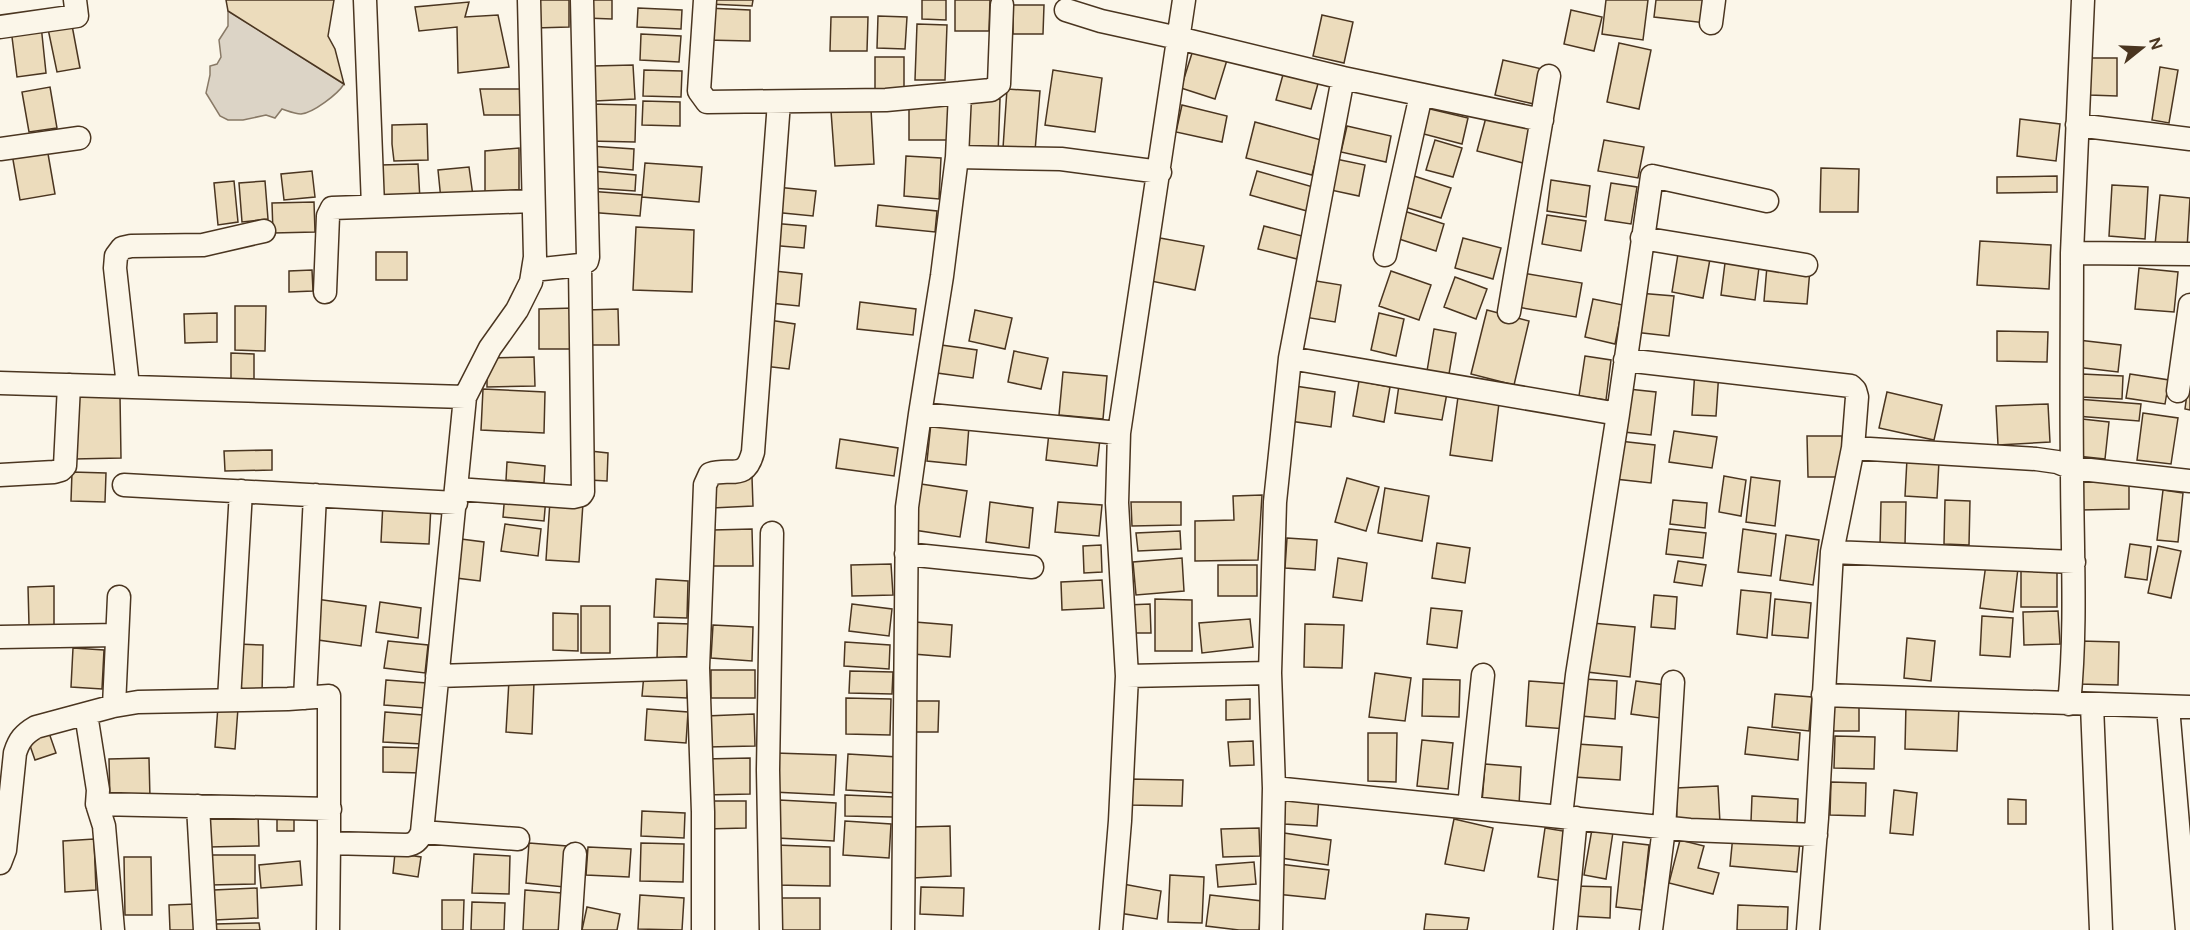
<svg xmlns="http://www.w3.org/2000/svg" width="2190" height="930" font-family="'DM Sans',sans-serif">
	<rect width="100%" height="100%" fill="#fbf6e9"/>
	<path fill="#dcd4c6" stroke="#887966" stroke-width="1.5" d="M228,11L344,84C338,94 313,113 301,114C295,114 288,111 282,109L275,118L266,115L243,120H228L220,116L206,93L210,75V66L217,64L221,57L219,40L228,26Z"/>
	<path fill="#ecdcbc" stroke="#4a3520" stroke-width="1.5" d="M226,0H334L328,36L335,49L344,84L228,11Z
		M535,0H569V27L535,28Z
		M586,0H612V19L586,18Z
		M709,0H753L752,6L709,4Z
		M922,0H946V20L922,19Z
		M955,0H990L989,31H955Z
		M1606,0H1648L1643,40L1602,34Z
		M1656,0H1708L1706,23L1654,17Z
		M469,2L465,17L498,15L509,67L458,73L457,27L419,31L415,7Z
		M1013,5H1044L1043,34H1013Z
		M638,8L682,10L681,29L637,27Z
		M707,8L750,10V41L706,40Z
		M1571,10L1602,17L1594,51L1564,44Z
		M1322,15L1353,22L1344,63L1313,56Z
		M878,16L907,17L905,49L877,48Z
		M831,17H868L867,51H830Z
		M71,20L80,68L57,72L47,24Z
		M917,24L947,25L945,80H915Z
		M41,25L46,73L17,77L11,29Z
		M641,34L681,36L679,62L640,60Z
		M1619,43L1651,50L1639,109L1607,102Z
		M1193,50L1227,60L1215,99L1181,88Z
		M875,57H904V91L875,90Z
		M2089,58H2117V96L2089,95Z
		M1503,60L1542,69L1534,104L1495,95Z
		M633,65L635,99L595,101L593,66Z
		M2160,67L2178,70L2169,123L2152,120Z
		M644,70L682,71L681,97L643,96Z
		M1053,70L1102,78L1095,132L1045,125Z
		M1284,71L1319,80L1311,109L1276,100Z
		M50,87L57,128L29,132L22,92Z
		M480,89H520L522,115H484Z
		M1007,89L1040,91L1035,151L1003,148Z
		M968,98L1000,99L998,155L967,154Z
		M643,101L680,102V126L642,125Z
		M589,104L636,105L635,142L588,141Z
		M909,104L949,105L948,140H909Z
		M1182,105L1227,116L1222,142L1176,132Z
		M1426,108L1468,118L1462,144L1420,133Z
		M871,109L874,164L835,166L831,111Z
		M1488,110L1534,122L1523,163L1477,151Z
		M2020,119L2060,124L2056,161L2017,156Z
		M1255,122L1321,140L1312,175L1246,158Z
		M427,124L428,160L394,161L392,144V125Z
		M1347,126L1391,136L1386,162L1341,152Z
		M1435,140L1462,148L1453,177L1426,170Z
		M1604,140L1644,147L1638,178L1598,171Z
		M590,146L634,149L633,170L588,166Z
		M47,148L55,194L20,200L12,154Z
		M519,148V196H485V151Z
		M906,156L941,158L939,199L904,196Z
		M1331,158L1365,165L1359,196L1326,189Z
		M645,163L702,167L699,202L642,197Z
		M418,164L420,200L382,201L380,165Z
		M469,167L473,196L441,200L438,170Z
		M1821,168L1859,169L1858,212H1820Z
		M312,171L315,197L284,200L281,174Z
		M592,171L636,175L635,191L590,188Z
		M1257,171L1313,187L1307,211L1250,195Z
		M1408,174L1451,188L1441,218L1398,205Z
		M2057,176V192L1997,193V177Z
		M1551,180L1590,186L1586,217L1547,211Z
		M234,181L238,222L218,225L214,183Z
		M265,181L268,219L242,222L239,183Z
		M1611,183L1637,187L1631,224L1605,220Z
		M2112,185L2148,187L2145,239L2109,236Z
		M776,187L816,191L813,216L773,212Z
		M588,191L642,195L640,216L587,212Z
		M2160,195L2190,198L2187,249L2155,245Z
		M314,202L315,232L273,233L272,203Z
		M878,205L937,211L935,232L876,226Z
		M1404,211L1444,224L1436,251L1396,238Z
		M1547,215L1586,221L1581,251L1542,244Z
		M771,223L806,226L804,248L769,245Z
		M1264,226L1302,236L1297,259L1258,249Z
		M636,227L694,230L692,292L633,290Z
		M1160,238L1204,246L1195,290L1151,281Z
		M1463,238L1501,248L1493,279L1455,268Z
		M1980,241L2051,245L2049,289L1977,285Z
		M376,252H407V280H376Z
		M1678,254L1710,259L1703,298L1672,292Z
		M1726,255L1760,259L1755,300L1721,295Z
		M1767,266L1810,269L1807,304L1764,301Z
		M2139,268L2178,272L2174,312L2135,309Z
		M312,270L313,291L289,292V271Z
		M774,271L802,274L799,306L770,303Z
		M1391,271L1431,285L1419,320L1379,306Z
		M1523,273L1582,283L1576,317L1517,307Z
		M1455,277L1487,289L1476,319L1444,307Z
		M1310,280L1341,285L1335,322L1304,317Z
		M1638,293L1674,296L1669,336L1634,332Z
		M1593,299L1623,305L1615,344L1585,337Z
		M860,302L916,309L913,335L857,329Z
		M235,306H266L265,351L235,350Z
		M574,308L575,349H539V309Z
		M618,309L619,345H588L587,310Z
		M975,310L1012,318L1005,349L969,341Z
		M1487,310L1529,321L1514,385L1471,374Z
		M217,313V342L185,343L184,314Z
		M1379,313L1404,319L1396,356L1371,350Z
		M769,320L795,324L789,369L764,366Z
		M1434,329L1456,333L1449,374L1427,371Z
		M1997,331L2048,332L2047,362L1997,361Z
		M2078,340L2121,345L2118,372L2076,367Z
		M934,344L977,350L973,378L930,372Z
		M1014,351L1048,358L1041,389L1008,382Z
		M231,353L254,354V379H231Z
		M1585,356L1611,360L1606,400L1579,396Z
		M534,357L535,386L487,387V358Z
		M1695,370L1719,371L1716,416L1692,415Z
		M2190,371V410L2185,409Z
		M1063,372L1107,376L1103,419L1059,415Z
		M2082,374L2123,376L2122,399L2081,397Z
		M2130,374L2169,380L2165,404L2126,398Z
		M1359,381L1390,387L1384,422L1353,416Z
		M1399,385L1447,393L1442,420L1395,413Z
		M1295,386L1335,392L1331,427L1290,421Z
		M483,389L545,392L544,433L481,430Z
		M1628,389L1656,392L1651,435L1624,432Z
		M1887,392L1942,405L1934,440L1879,428Z
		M73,396H120L121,458L74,459Z
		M1458,397L1499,403L1492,461L1450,455Z
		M2077,399L2141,404L2139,421L2076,416Z
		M2048,404L2050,442L1998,445L1996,406Z
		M2143,413L2178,418L2171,464L2137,460Z
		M2082,419L2109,422L2105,459L2077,456Z
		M931,423L969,426L966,465L927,461Z
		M1674,431L1717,437L1712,468L1669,462Z
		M1049,433L1100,439L1097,466L1046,460Z
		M1807,436H1842V477H1808Z
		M840,439L898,448L894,476L836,468Z
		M1619,441L1655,445L1651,483L1615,479Z
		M272,450V470L225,471L224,451Z
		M590,451L608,453L607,481L589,480Z
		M1907,459L1939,461L1937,498L1905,496Z
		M507,462L545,466L544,483L506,480Z
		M72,472L106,473L105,502L71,501Z
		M1724,476L1746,480L1741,516L1719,512Z
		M752,477L753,506L712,508L711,479Z
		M1751,477L1780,481L1775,526L1746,522Z
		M1347,478L1379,487L1366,531L1335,522Z
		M2079,479H2129V509L2080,510Z
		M921,484L967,491L960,537L914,530Z
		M1385,488L1429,496L1422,541L1378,533Z
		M2163,490L2183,493L2178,542L2157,540Z
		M505,493L546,497L544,521L503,517Z
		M1262,495L1258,560L1195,561V521L1234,520L1233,496Z
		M1673,500L1707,503L1705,528L1670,524Z
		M1945,500L1970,501L1969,545L1944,544Z
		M550,501L583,503L579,562L546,560Z
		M383,502L431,505L429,544L381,542Z
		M990,502L1033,508L1029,548L986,542Z
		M1058,502L1102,505L1099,536L1055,532Z
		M1131,502H1181V525L1132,526Z
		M1881,502H1906L1905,545H1880Z
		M505,524L541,529L538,556L501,551Z
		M752,529L753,566H713V530Z
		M1669,529L1706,533L1703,558L1666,554Z
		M1743,529L1776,534L1771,576L1738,572Z
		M1180,531L1181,549L1138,551L1136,533Z
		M1786,535L1819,540L1813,585L1780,580Z
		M1287,538L1317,540L1315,570L1285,568Z
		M461,539L484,542L480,581L456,578Z
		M1437,543L1470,548L1465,583L1432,578Z
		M2130,544L2151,547L2147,580L2125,577Z
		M1101,545L1102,572L1084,573L1083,546Z
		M2158,546L2181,551L2171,598L2148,593Z
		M1182,558L1184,591L1136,595L1133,562Z
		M1338,558L1367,563L1362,601L1333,597Z
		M1678,561L1706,565L1702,586L1674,582Z
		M891,564L893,595L852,596L851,565Z
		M1986,564L2018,568L2013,612L1980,608Z
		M1218,565H1257V596H1218Z
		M2021,565H2057V607H2021Z
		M656,579L688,581L687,618L654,617Z
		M1102,580L1104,608L1062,610L1061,582Z
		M54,586V625H29L28,587Z
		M1741,590L1771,593L1767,638L1737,634Z
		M1654,595L1677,597L1675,629L1651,627Z
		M316,599L366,606L361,646L311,639Z
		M1155,599L1192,600V651H1155Z
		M1775,599L1811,603L1808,638L1772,635Z
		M380,602L421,608L418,638L376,632Z
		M852,604L892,609L889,636L849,631Z
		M1150,604L1151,633H1127V605Z
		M581,606H610V653H581Z
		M1431,608L1462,611L1457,648L1427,644Z
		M2058,611L2060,644L2024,645L2023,612Z
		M553,613L578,614V651L553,650Z
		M1982,616L2013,618L2010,657L1980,655Z
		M1250,619L1253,647L1202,653L1199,623Z
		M915,622L952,625L950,657L913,654Z
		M658,623L691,624L690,660L657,659Z
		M1592,623L1635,627L1630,677L1587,672Z
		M1305,624L1344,625L1342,668L1304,667Z
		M713,625L753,627L752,661L711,658Z
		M1907,638L1935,641L1931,681L1904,678Z
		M388,641L428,645L425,673L384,668Z
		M2080,641L2119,642L2118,685L2078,684Z
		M845,642L890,645L889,669L844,666Z
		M237,644L263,645L262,694L235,693Z
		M73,648L104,650L102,689L71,687Z
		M711,670H755V698H711Z
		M850,671L893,672L892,694L849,693Z
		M1375,673L1411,678L1405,721L1369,717Z
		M644,674L688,676L687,698L642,696Z
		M1423,679L1460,680L1459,717L1422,716Z
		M1584,679L1617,681L1615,719L1581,716Z
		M386,680L427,683L425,708L384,705Z
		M509,680L534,682L532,734L506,732Z
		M1529,681L1571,684L1567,729L1526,726Z
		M1636,681L1665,685L1660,718L1631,714Z
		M1775,694L1812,697L1809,731L1772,727Z
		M846,698L891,699L890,735L846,734Z
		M1250,699V719L1226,720V700Z
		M1832,700H1859V731H1832Z
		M914,701H939L938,732H913Z
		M1906,704L1959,706L1957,751L1905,749Z
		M218,706L238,708L235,749L215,747Z
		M647,709L688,712L686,743L645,740Z
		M385,712L423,715L422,744L383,742Z
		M754,714L755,746L707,747L706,716Z
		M1748,727L1800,733L1798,760L1745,754Z
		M48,730L56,753L35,760L27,737Z
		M1368,733H1397L1396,782L1368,781Z
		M1835,736L1875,737L1874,769L1834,768Z
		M1422,740L1453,743L1448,789L1417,786Z
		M1253,741L1254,765L1230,766L1228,742Z
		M1577,744L1622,747L1620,780L1574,777Z
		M383,747L423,748L422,773L383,772Z
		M775,753L836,755L834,795L773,792Z
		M848,754L898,757L897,793L846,790Z
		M149,758L150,798L110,800L109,759Z
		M750,758V794L704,795V759Z
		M1485,764L1521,767L1519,805L1482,803Z
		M1128,779L1183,780L1182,806L1128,805Z
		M1831,782L1866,783L1865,816L1830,815Z
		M1718,786L1720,823L1677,824L1676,788Z
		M1894,790L1917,793L1913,835L1890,833Z
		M1286,794L1319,796L1317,826L1284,824Z
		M845,795L893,797V817L845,816Z
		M1752,796L1798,799L1797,823L1751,821Z
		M2008,799L2026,800V824H2008Z
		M779,800L836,803L834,841L777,838Z
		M705,801H746V828L705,829Z
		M642,811L685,813L684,838L641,836Z
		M277,812H294V831H277Z
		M258,813L259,846L208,847L207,814Z
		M1454,819L1493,828L1484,871L1445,864Z
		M845,821L891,824L889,858L843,855Z
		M950,826L951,876L913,878L912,827Z
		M1259,828L1260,856L1223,857L1221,829Z
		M1545,828L1569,832L1563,881L1538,877Z
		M1592,829L1613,832L1606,879L1584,875Z
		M1284,833L1331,840L1328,865L1281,858Z
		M1733,835L1800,841L1797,872L1730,866Z
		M94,839L96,890L65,892L63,841Z
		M1680,840L1704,846L1698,868L1719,873L1713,894L1669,883Z
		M1623,842L1649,845L1642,910L1616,907Z
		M529,843L567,846L564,887L526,883Z
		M641,843L684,844L683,882L640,881Z
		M775,845L830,847V886L774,885Z
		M588,847L631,849L629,877L586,875Z
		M395,853L421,857L418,877L393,873Z
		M474,854L510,856L509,894L472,893Z
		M210,855H255V884L210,885Z
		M124,857H151L152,915H125Z
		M300,861L302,885L261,888L259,865Z
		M1254,862L1256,884L1218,887L1216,865Z
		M1279,864L1329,870L1325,899L1276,894Z
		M1170,875L1204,877L1202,923L1168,922Z
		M1123,884L1161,891L1157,919L1119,913Z
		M1574,886L1611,887L1610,918L1573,916Z
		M921,887L964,888L963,916L920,914Z
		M257,888L258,918L215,920L214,890Z
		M525,890L562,893L560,930H523Z
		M640,895L684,898L682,930L638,929Z
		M1210,895L1262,901L1259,930H1239L1206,926Z
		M779,898H820V930H780Z
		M442,900H464L463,930H442Z
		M472,902L505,903L504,930H471Z
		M195,904L196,930H170L169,905Z
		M1738,905L1788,907L1787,930H1737Z
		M587,907L620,914L617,930H582Z
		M1426,914L1469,918L1467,930H1424Z
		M259,923L260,930H216L215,924Z"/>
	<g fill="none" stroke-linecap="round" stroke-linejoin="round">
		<g stroke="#4a3520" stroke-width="25">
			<path id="street" d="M365,0L373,206
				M705,0L699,91L707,102L886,100L960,93L957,157
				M2083,0L2072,253L2190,254
				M1066,10L1101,21L1178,38L1343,78L1290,358L1275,502L1270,673L1274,788L1271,930
				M1711,23L1714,0
				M0,27L77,16L75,0
				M1343,78L1542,120
				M960,93L991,90L999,84L1002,5
				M2077,125L2190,139
				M0,149L79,138
				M1642,238L1806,265
				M1385,255L1421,95
				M533,270L580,265L587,261L588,257L582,0
				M325,292L328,216L332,208L533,201
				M1509,312L1549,76
				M1290,358L1618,414L1652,176L1767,201
				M1625,360L1851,386L1855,390L1857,397L1853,448
				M0,383L465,397
				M128,386L115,268L116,256L122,248L131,246L203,245L264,231
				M2178,391L2190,305
				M920,414L1119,433
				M0,475L54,472L61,470L65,466L69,385
				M124,485L456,503
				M457,489L573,497L581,495L583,492L580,265
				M1832,552L2074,562
				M906,554L1032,567
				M0,637L117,635
				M437,676L698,668
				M1127,676L1270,673
				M1823,695L2190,707
				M305,698L315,495
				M229,700L241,491
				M2069,704C2077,625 2072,547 2072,467C2071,396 2072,325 2072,253
				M2092,705L2101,930
				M114,706L119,597
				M2168,707L2187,930
				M86,714L98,790L97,804L104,826L113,930
				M1274,788L1690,830L1816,835
				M97,804L330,809
				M198,806L205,930
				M1469,807L1483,675
				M1561,816L1577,675L1618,414
				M422,832L518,839
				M0,863L5,850L15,753C19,740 24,734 36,727L114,706L138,702L288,699L329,696V843
				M328,930L329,843L407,845C415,844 419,840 422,832L465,397L490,348L517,310L531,282L535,257L529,0
				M570,930L575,854
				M703,930V812L698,668L705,485L710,474C731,467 745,482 753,452L779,102
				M771,930L768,770L772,533
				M903,930L907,507L920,414L942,276L957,157L1061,159L1160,172
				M1111,930L1120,821L1127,676L1117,503L1119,433L1184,0
				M1565,930L1576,818
				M1651,930L1664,828L1673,682
				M1808,930L1817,818L1832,552L1853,448L2036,459L2057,462L2072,468L2190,481"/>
		</g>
		<use href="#street" stroke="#fbf6e9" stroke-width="22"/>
	</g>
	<g transform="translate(2142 48) rotate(72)" stroke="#fbf6e9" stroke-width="4.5" paint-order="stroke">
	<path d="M0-4.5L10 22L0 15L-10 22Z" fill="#4a3520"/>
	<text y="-9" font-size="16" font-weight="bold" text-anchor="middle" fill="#4a3520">N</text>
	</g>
</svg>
